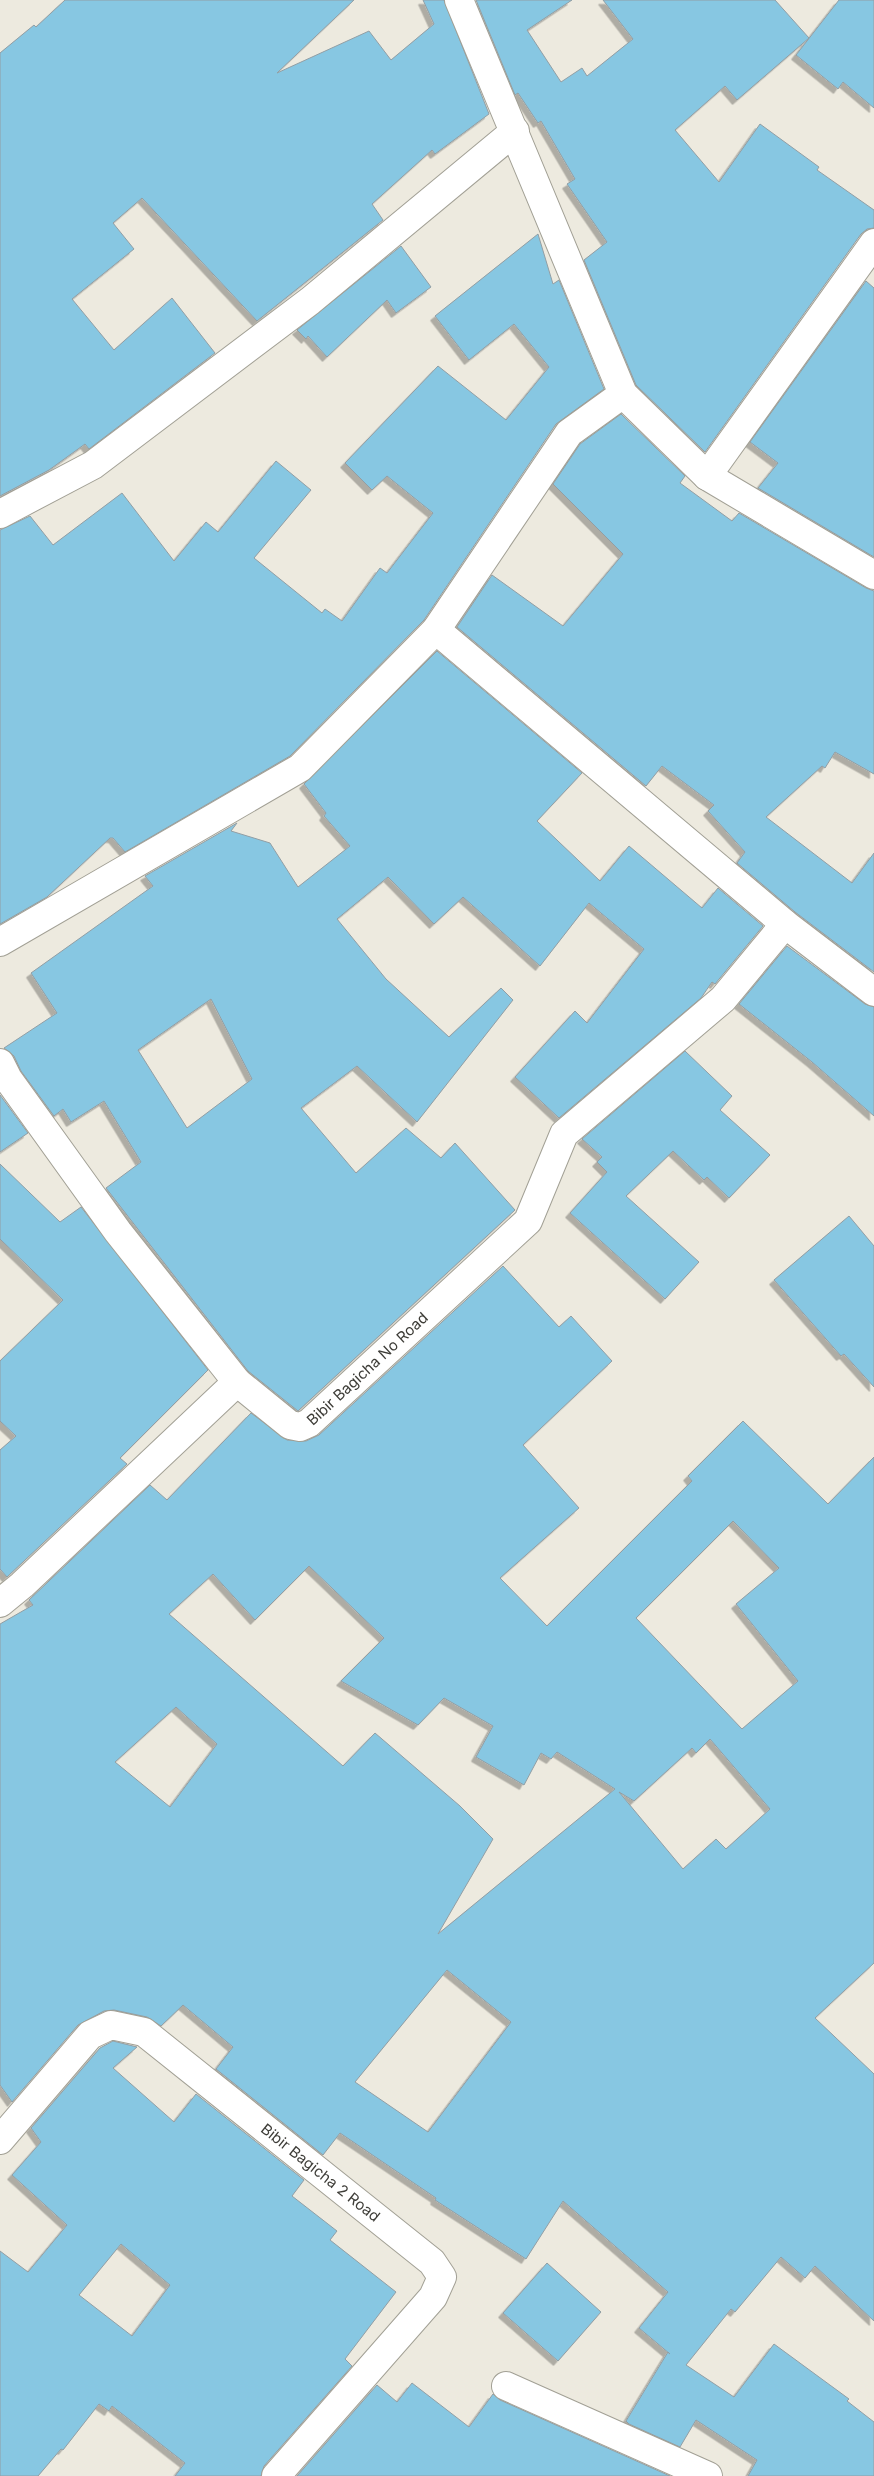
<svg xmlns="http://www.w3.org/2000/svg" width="874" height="2476" font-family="Inter,sans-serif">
	<defs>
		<filter id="shadow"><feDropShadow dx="-4.5" dy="4.5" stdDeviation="0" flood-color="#0004"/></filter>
	</defs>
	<rect width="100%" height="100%" fill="#edeadf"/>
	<path fill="#87c7e2" stroke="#929ea4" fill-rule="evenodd" filter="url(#shadow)" d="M65,0H354L277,73L369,31L391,60L434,24L423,0H444L489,114L435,154L432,150L372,204L383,220L257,321L142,198L113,223L134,249L72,299L114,350L172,298L215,353L89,449L85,444L49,470L0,496V53L34,25L36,27Z
		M476,0H572L527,30L561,82L582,68L587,76L633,39L603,0H775L809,38L737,100L725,86L675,130L719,182L760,124L819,167L817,170L874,210V228L867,229L861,234L705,452L636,385L584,260L607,242L567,184L575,179L541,121L538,123L518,93L515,95Z
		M839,0H874V108L843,82L838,89L796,55Z
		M538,234L553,284L559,280L604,389L556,424L424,620L290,756L125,852L113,838H110L47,897L0,924V530L30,516L53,545L122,493L174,561L206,522L218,532L276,461L311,490L254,558L322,613L325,609L342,621L380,568L387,573L433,513L387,476L372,490L345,463L438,366L506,420L549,367L514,324L469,360L435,316Z
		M401,246L431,287L396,313L387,300L327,357L308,336L306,339L297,330Z
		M866,281L874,288V557L758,488L778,463L750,442Z
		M621,414L685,476L680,483L732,521L739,513L866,588L874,591V774L835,752L825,768L822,766L766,817L852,883L874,853V972L795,912L737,863L745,852L708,811L714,805L662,766L646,786L457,627L492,575L563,626L623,554L553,484L580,444Z
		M437,651L582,773L537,821L600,881L629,846L702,908L718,888L763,926L715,984L712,982L701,998L559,1118L515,1077L575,1011L587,1023L644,949L589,903L540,966L463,897L434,924L388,877L337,919L386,979L449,1037L501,988L513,1000L417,1122L357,1066L301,1108L356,1173L406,1128L441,1158L455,1143L515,1210L298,1411L248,1371L106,1188L141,1162L104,1101L71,1122L63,1109L54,1116L21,1071L14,1056L4,1048L57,1013L31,973L153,886L145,876L237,823L231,831L270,843L298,887L350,846L324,816L326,813L304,784ZM211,999L252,1079L187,1128L138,1050Z
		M787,946L865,1004L874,1007V1116L812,1062L739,1004Z
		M685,1051L732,1096L720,1110L770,1155L729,1198L707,1177L704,1180L673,1151L626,1196L699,1262L665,1299L570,1213L607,1172L597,1162L602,1157L582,1139Z
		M0,1095L28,1133L0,1152Z
		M0,1164L60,1222L81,1207L208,1370L120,1458L127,1464L7,1577L0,1569V1450L16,1436L0,1421V1361L63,1300L0,1239Z
		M849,1216L874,1246V1387L844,1354L841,1356L774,1280Z
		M503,1266L559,1327L571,1316L612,1361L523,1445L579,1508L500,1578L547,1626L692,1481L688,1476L743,1421L828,1504L874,1457V1963L815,2018L874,2074V2321L815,2266L805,2278L781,2257L735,2312L731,2309L686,2365L734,2397L774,2344L849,2399L847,2401L874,2422V2476H748L757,2460L696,2420L680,2447L629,2424L626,2421L668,2352L670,2354L639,2328L668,2292L563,2201L526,2259L435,2200L436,2198L340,2133L323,2155L216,2069L233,2047L183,2005L161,2026L147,2017L114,2010L104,2011L78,2025L12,2102L0,2085V1624L33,1605L29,1600L150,1485L167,1500L251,1413L287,1440L306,1441L319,1435ZM733,1521L779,1568L736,1604L798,1681L742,1729L636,1618ZM309,1566L384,1638L341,1681L418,1725L444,1698L493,1726L476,1757L524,1785L541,1753L551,1759L557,1752L615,1789L438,1934L493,1839L460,1806L375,1733L343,1766L169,1614L213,1574L255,1620ZM176,1707L217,1744L170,1807L115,1762ZM710,1739L770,1809L726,1849L716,1839L683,1869L619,1792L634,1801L692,1748L696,1753ZM447,1970L511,2022L428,2132L355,2082Z
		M113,2041L137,2047L113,2068L174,2122L196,2094L304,2180L292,2196L337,2231L330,2240L396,2292L345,2359L352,2366L264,2466L261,2476H175L185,2463L112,2406L109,2411L99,2404L63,2450L61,2449L38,2476H0V2251L28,2272L67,2225L12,2175L41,2142L31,2128L100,2048ZM121,2244L170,2285L132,2336L79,2295Z
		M547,2263L601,2312L558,2361L503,2313Z
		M412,2383L469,2427L493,2394L500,2400L670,2476H297L377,2385L397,2402Z"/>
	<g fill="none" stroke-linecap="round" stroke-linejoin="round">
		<g stroke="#a2a095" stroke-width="30">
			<g id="minor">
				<path d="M459,0L623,394L707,476L874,575"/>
				<path d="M707,476L874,243"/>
				<path d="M0,514L93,465L310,301L515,131"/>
				<path d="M436,630L785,924L874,992"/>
				<path d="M0,942L300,768L436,630L569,433L623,394"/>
				<path d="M0,1063L8,1079L118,1232L237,1382"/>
				<path id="s1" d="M0,1603L22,1585L237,1382L290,1425L300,1427L309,1423L528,1221L564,1134L723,999L785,924"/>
				<path id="s2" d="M0,2140L90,2035L111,2025L144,2032L432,2262L442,2277L433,2297L276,2476"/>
				<path d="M506,2386L708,2476"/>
			</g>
		</g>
		<use href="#minor" stroke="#fff" stroke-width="28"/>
	</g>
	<g text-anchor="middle" stroke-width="4" stroke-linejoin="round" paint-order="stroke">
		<g font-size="15" fill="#3e3d38" stroke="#fff">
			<text dy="5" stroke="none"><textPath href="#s1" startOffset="492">Bibir Bagicha No Road</textPath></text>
			<text dy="5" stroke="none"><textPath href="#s2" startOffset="421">Bibir Bagicha 2 Road</textPath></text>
		</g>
	</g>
</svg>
